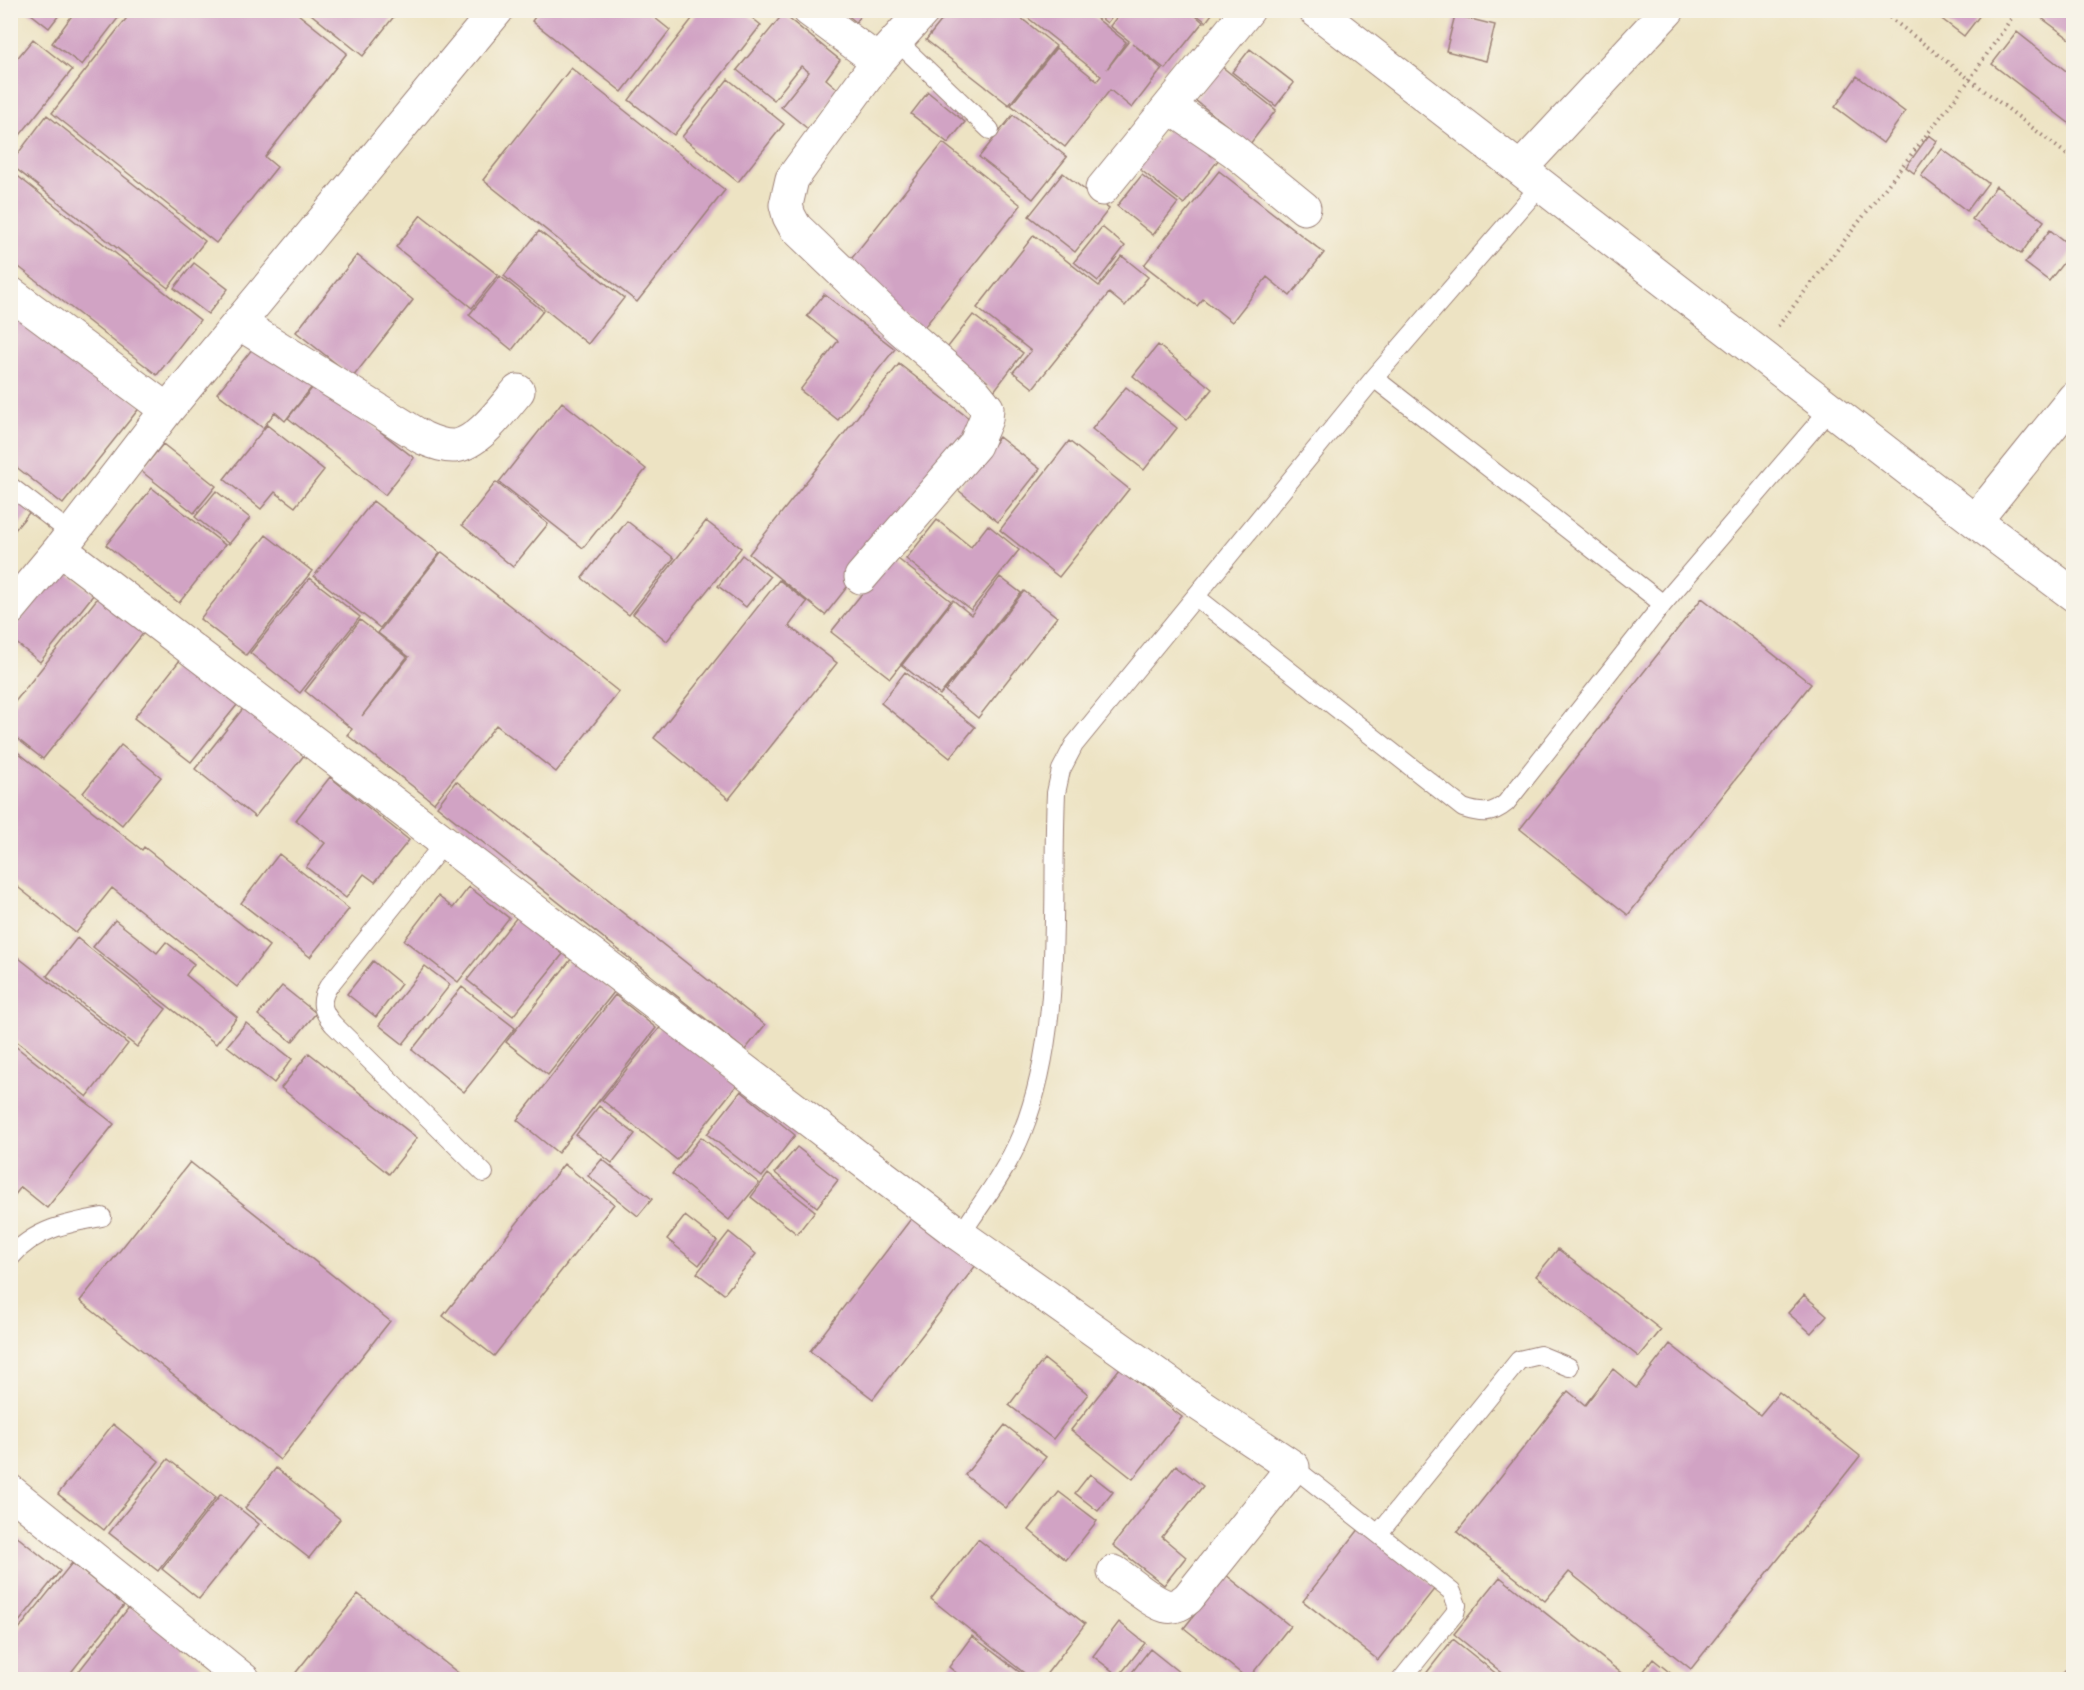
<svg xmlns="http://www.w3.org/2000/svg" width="2084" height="1690" font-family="Itim,sans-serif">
	<rect width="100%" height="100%" fill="#f7f3e8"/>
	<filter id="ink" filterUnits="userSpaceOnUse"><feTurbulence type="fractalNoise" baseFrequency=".0167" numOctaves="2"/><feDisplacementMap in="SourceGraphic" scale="12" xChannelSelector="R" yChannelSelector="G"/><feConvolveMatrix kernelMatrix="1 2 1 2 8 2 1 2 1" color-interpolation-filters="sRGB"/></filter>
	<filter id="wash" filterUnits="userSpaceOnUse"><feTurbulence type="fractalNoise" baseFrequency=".008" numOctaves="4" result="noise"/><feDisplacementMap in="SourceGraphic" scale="24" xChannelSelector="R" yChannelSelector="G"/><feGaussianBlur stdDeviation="1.35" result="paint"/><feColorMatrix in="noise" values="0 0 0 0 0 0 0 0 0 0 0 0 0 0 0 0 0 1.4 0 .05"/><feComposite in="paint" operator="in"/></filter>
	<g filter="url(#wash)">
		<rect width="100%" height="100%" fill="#ede3c3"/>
		<g id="blocks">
			<path fill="#d1a3c4" d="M26,10H63L49,28Z
				M76,10H118L122,13L82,65L52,43Z
				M133,10H293L347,53L265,157L277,167L216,243L52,113Z
				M306,10H399L363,56Z
				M540,10H645L670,30L622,92L532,21Z
				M699,10H742L761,25L674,135L629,100Z
				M841,10H864L856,22Z
				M950,10H1011L1056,46L1009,105L926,40Z
				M1018,10H1086L1126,42L1107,69L1129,41L1110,26L1122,10H1189L1203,22L1165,69L1132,43L1162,69L1132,108L1110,90L1065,147L1011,105L1056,48L1097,81L1101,76Z
				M1091,10H1117L1107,23Z
				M1191,10H1215L1206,22Z
				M1930,10H1984L1964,36Z
				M2031,10H2074V42Z
				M783,14L840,60L826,79L839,90L808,129L781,107L809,72L801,66L774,100L737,70Z
				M1455,15L1495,25L1486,61L1446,51Z
				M2017,32L2070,74L2074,69V127L1992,64Z
				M33,39L72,70L13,144L10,141V67Z
				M1250,49L1294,83L1276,106L1232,72Z
				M1221,66L1276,110L1250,144L1195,100Z
				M571,68L725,190L637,302L483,180Z
				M1857,76L1905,112L1883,143L1835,107Z
				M728,79L784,124L738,182L682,137Z
				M928,92L965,122L948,143L911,114Z
				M47,115L205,241L168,288L10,164Z
				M1013,115L1067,157L1033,199L979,157Z
				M1174,122L1220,158L1184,204L1137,167Z
				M1929,135L1937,141L1914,173L1906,167Z
				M943,143L1021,205L922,330L844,268Z
				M1942,149L1988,183L1967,211L1921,176Z
				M10,170L200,320L157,375L10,260Z
				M1219,171L1324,253L1290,296L1267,277L1232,322L1203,299L1197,306L1144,265Z
				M1063,173L1109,209L1075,252L1029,216Z
				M1142,175L1178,203L1153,235L1117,206Z
				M1996,186L2044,221L2021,254L1972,219Z
				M421,215L498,275L472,308L396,247Z
				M1102,227L1125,246L1098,281L1074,262Z
				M2050,230L2074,249L2049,281L2025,263Z
				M539,231L624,298L588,344L504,276Z
				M1034,235L1099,286L1122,256L1148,277L1125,306L1109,293L1033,388L1013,372L1031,351L977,308Z
				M357,255L413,300L353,377L296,332Z
				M194,263L228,289L208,314L174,288Z
				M500,276L543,311L512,350L469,315Z
				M824,294L895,349L838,420L800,390L838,341L807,316Z
				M10,303L141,406L63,504L10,462Z
				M973,315L1023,353L994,391L944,352Z
				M261,338L316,382L285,421L275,412L263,428L217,393Z
				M1158,345L1212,389L1187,420L1133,376Z
				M899,364L976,424L825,615L749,554Z
				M317,382L414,458L385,495L288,418Z
				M1126,387L1177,428L1144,470L1092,429Z
				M562,402L646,469L583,548L499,482Z
				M267,425L324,470L295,507L275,492L261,509L224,479Z
				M999,437L1040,469L998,522L958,490Z
				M1069,441L1129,489L1059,577L1000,530Z
				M163,444L216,486L194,513L141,471Z
				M496,482L548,524L513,567L462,525Z
				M152,488L225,545L179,603L106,545Z
				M10,491L33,508L10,536Z
				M216,491L250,518L229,544L195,517Z
				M373,501L440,553L380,628L314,576Z
				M937,520L971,547L988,525L1019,550L971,610L906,559Z
				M627,521L674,558L629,615L582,578Z
				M706,521L741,548L667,641L633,614Z
				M266,535L312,571L246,655L200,619Z
				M442,552L619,692L556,772L496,725L434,803L347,735L352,729L305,691L360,620L407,657L362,716L409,657L378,633Z
				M742,555L770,577L746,607L718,586Z
				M893,555L951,601L890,678L831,632Z
				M61,568L94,594L40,662L10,638V633Z
				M1000,577L1021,593L940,695L902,665L953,600L971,615Z
				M310,578L360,617L300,693L250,653Z
				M779,580L807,602L789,626L837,663L729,799L654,738Z
				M1024,591L1057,617L978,718L945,691Z
				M100,595L145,631L43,759L10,733V708Z
				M1702,598L1811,684L1628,915L1520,829Z
				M180,660L237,705L191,762L134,718Z
				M905,672L975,727L950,758L881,703Z
				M245,706L305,754L255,817L195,769Z
				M121,745L161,777L122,825L83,793Z
				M10,746L142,850L144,847L269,946L237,987L112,888L76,933L10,881Z
				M330,777L409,840L375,882L364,874L346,898L306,867L325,843L296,820Z
				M456,781L765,1025L745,1050L437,806Z
				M279,854L349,909L310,957L241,903Z
				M469,887L509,918L458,982L404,940L438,896L453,908Z
				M517,917L563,954L513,1016L467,980Z
				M115,920L157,953L166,942L194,964L186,975L237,1017L216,1044L93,947Z
				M77,938L166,1009L137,1047L47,976Z
				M10,951L128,1044L87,1097L10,1036Z
				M572,958L614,992L548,1075L506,1042Z
				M373,961L401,984L376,1017L347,994Z
				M425,966L450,985L403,1044L379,1025Z
				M282,986L316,1013L292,1042L258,1015Z
				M462,987L515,1028L464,1092L412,1050Z
				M615,995L656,1028L558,1153L517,1120Z
				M246,1023L292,1059L274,1083L227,1046Z
				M662,1025L737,1085L677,1160L602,1100Z
				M10,1042L114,1124L47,1208L21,1187L10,1201Z
				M309,1053L417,1138L389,1174L281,1088Z
				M741,1091L795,1135L762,1177L707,1134Z
				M599,1106L635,1134L612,1163L576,1135Z
				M701,1137L759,1183L729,1220L672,1174Z
				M797,1147L838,1180L817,1207L775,1173Z
				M602,1159L652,1199L638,1216L588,1176Z
				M190,1162L390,1321L280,1460L80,1301Z
				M564,1164L614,1204L494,1356L443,1316Z
				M768,1174L815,1211L797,1234L751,1197Z
				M917,1211L980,1260L873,1399L810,1351Z
				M685,1216L717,1241L699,1265L667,1239Z
				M729,1232L756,1254L724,1294L697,1273Z
				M1558,1249L1661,1330L1639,1357L1536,1276Z
				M1804,1295L1827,1315L1811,1333L1788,1313Z
				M1670,1344L1760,1415L1779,1392L1860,1456L1691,1669L1569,1572L1545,1601L1457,1532L1568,1391L1585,1405L1613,1369L1636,1388Z
				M1044,1359L1088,1394L1053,1439L1009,1405Z
				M1120,1368L1182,1417L1133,1479L1071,1430Z
				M113,1424L159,1461L104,1530L58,1494Z
				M1005,1425L1046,1457L1006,1508L965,1475Z
				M168,1459L216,1497L158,1571L109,1533Z
				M1176,1465L1203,1486L1162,1537L1186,1557L1164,1585L1113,1545Z
				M276,1468L340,1519L309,1558L245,1508Z
				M1090,1474L1113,1492L1098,1511L1075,1493Z
				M1059,1492L1097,1521L1066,1560L1029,1530Z
				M221,1494L259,1524L199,1599L162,1569Z
				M1360,1528L1436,1587L1378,1660L1303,1601Z
				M15,1535L60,1571L10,1633V1541Z
				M978,1539L1085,1624L1042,1680H1033L931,1599Z
				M72,1563L124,1605L65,1680H10V1640Z
				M1226,1575L1290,1626L1248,1679L1184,1628Z
				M1500,1577L1630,1680H1511L1454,1634Z
				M358,1594L467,1680H300L294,1675Z
				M130,1606L183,1647L180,1650L218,1680H72Z
				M1119,1622L1145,1643L1119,1676L1093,1656Z
				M972,1636L1030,1680H965L949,1667Z
				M1453,1639L1504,1680H1421Z
				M1150,1649L1180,1673L1174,1680H1126Z
				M1653,1659L1679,1680H1637Z
				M2065,1670L2074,1676V1680H2058Z"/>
		</g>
	</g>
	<g filter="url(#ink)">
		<use href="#blocks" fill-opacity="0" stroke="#9c8177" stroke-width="1.5"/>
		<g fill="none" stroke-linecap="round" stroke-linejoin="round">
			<g stroke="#9c8177" stroke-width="20">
				<path id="service" d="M897,41L990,130
					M1374,378L1663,604
					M10,486L72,534
					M1196,597L1463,808C1481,814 1492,815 1506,803L1663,604L1830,409
					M445,842L328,987C319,1002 322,1011 333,1024L484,1173
					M960,1235C982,1203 1007,1170 1022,1133C1064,1028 1051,904 1056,793L1061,770L1074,745L1374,378L1541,185
					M10,1258C34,1229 68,1223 102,1217
					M1293,1467L1452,1592L1457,1605L1455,1613L1401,1680
					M1379,1533L1519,1360L1540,1355L1569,1367"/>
			</g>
			<g stroke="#9c8177" stroke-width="35">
				<path id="minor" d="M809,10L878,61L924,10
					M1315,10L1975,521L2074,398
					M1170,107L1233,150L1304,208
					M1520,169L1668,10
					M1102,189L1248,10
					M10,293L167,410
					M239,323L423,438C432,442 444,447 455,446C479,443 503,408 518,391
					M1975,521L2074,595
					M60,549L960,1235L1197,1403L1293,1467L1188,1598C1182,1603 1175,1608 1166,1606C1151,1602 1128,1581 1114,1572
					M861,577L975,445L986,419L987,408L975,393L899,327L795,227L789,216L786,205L792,179L878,61
					M10,609L60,549L167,410L497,10
					M10,1491L244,1680"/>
			</g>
			<path stroke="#9c8177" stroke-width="4" stroke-dasharray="1.5 4.5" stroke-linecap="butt" d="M1880,10L2074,160
				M1778,326L1970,79L2017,10"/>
			<use href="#service" stroke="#fff" stroke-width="18"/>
			<use href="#minor" stroke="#fff" stroke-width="33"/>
		</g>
	</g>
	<rect width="2084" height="1690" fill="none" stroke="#f7f3e8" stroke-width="36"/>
</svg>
